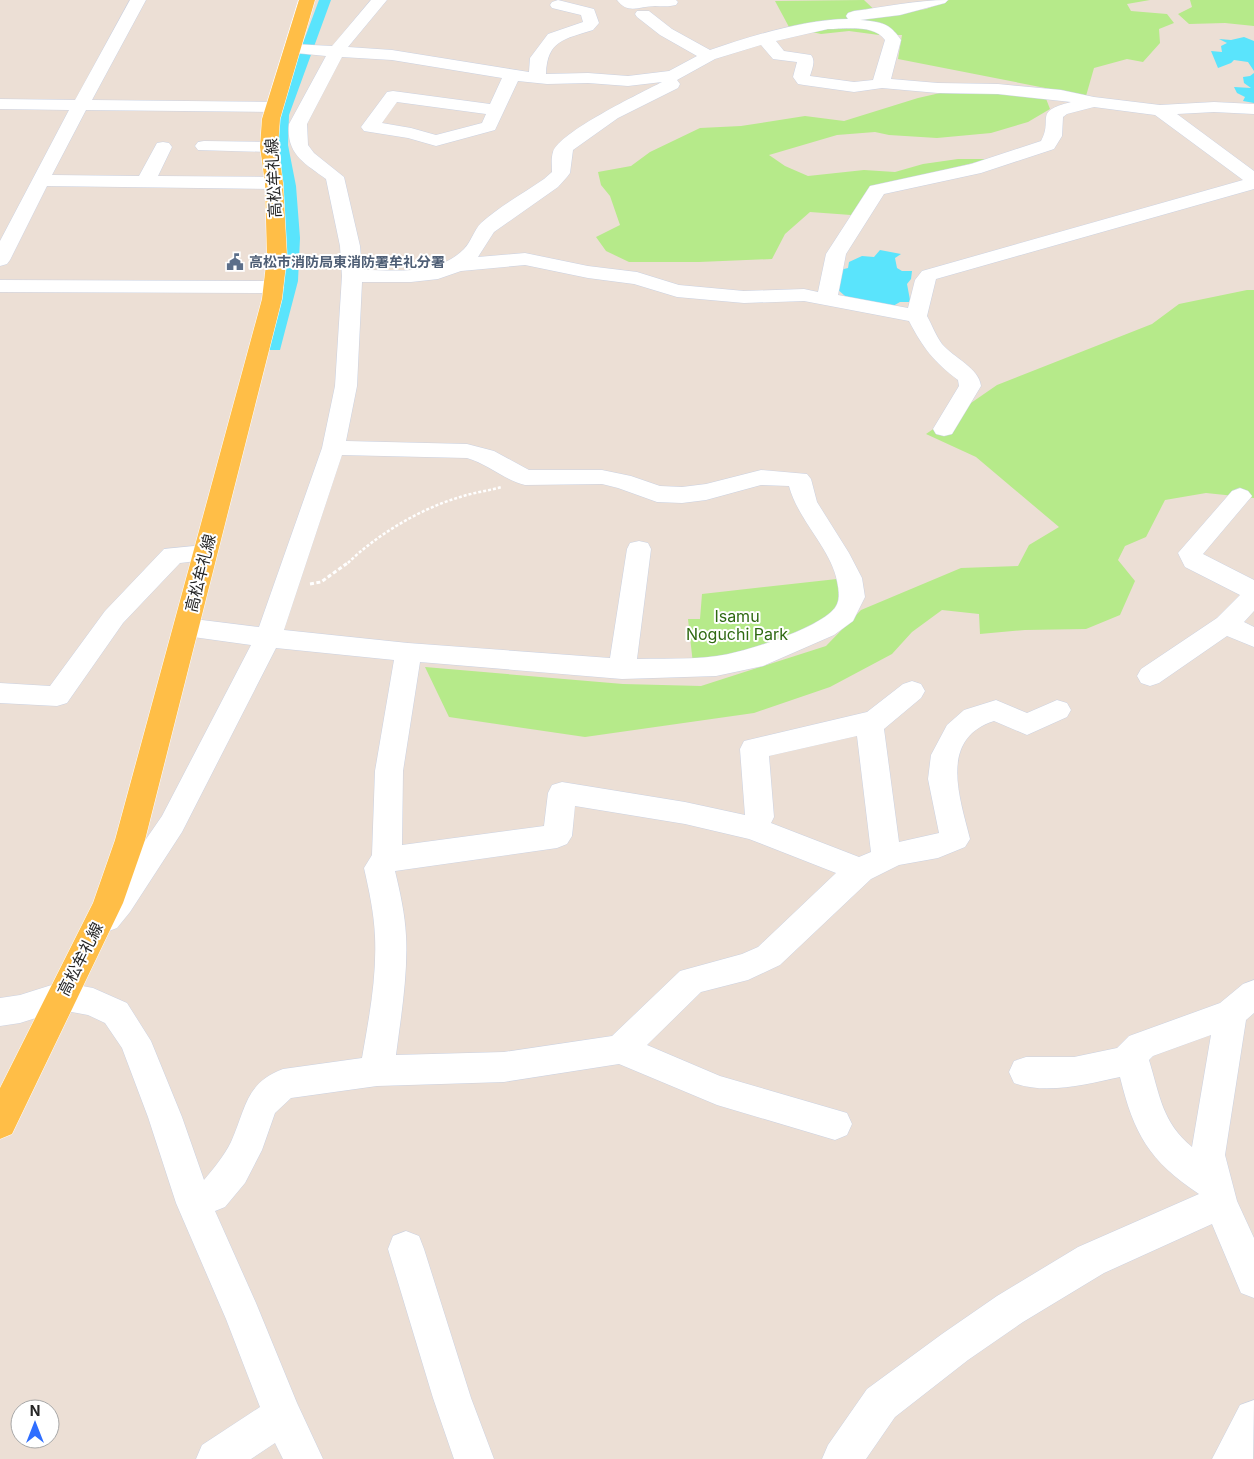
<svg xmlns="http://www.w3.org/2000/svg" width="1254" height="1459" font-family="Inter,'Noto Sans JP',sans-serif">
	<rect width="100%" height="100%" fill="#ecdfd5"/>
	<path fill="#b6ea8a" d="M864,0L881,16L926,9L949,0H1150L1127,4L1131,11L1167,14L1174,23L1159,29L1160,43L1143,62L1127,59L1094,68L1086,96L898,59L902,35H879L849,31L821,34L789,27L775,1Z
		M1190,0H1254V26L1225,23L1189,24L1178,14L1192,7Z
		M949,91L1045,96L1050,109L1028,122L991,133L937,138L889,135L875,132L837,135L769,155L785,166L808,176L864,170L895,172L923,164L958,159H989L868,189L851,215L810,212L785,234L772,259L699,262H629L606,251L596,237L620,225L610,196L601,185L598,172L631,166L650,152L700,128L741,126L805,116L844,121L918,98Z
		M1247,290H1254V498L1206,493L1165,500L1146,537L1125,546L1118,560L1135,581L1120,615L1086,629L1025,630L980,634L979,614L942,610L912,632L892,654L830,687L754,713L585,737L449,717L425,667L623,684L701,686L826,646L861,610L961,568L1018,566L1029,545L1059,527L976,457L926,434L997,385L1152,324L1179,304Z
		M846,578L852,597L825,629L693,664L688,619H700L702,594Z"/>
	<path fill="#5ae4fc" d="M319,0H331L289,115L288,145L296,186L300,238L298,281L280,350H268L276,131L300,51Z
		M1244,37L1254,41V71L1248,62L1234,60L1231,63L1218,68L1211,51L1222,52L1221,46L1227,43L1219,39L1231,40Z
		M1254,73V103L1243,101L1245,97L1237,93L1234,87L1251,88L1244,83L1243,77L1250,76Z
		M880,250L901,254L895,258L897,268L902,271H912L911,279L907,284L910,300L909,302H900L893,306L854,299L845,296L836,288L840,270L848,268L849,262L862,256L874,257Z"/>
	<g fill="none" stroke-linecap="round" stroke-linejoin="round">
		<g stroke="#cbd2e2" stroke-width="1">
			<path id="minor" d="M130,0H146L92,100L274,102L280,103L283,107L280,111L274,112L86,110L52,175L139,176L157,143L163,142L169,143L172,147L158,176L274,177L281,179L283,183L281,187L274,189L47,186L10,260L7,264L0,266V241L69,110L0,109V99L75,100Z
				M371,0H387L348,47L392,50L529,72L530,58L548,34L583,22L581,15L552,8L550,5L552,2L558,0L594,9L599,23L593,30C565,39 547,40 546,74L588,73L628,76L669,71L697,56L660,35L637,17L635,14L637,11H649L672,29L710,50C751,36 806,19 848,19L846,16L848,13L854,11C885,7 916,0 948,0L945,3L900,15L860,20C880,22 889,22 901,40L891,79L938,83L998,84L1061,90L1094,97L1160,105L1214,102L1254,104V114L1214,112L1177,114L1254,171V189L936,279L927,316C932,325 936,336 942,344C954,358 979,368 981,386L952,434L944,436L936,434L933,429L959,386L958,380C934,362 923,348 909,321L804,301L744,303L677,297L634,284L588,278L525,265L461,271L438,279L411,282H362L357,386L346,441L467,444L494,451L529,470H602L631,476L660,486L682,487L706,484L761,470L807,474L811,479L817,502L849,553L862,578L865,597L853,621L834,635L763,666L716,676L622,679L420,662L403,771L402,845L544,826L548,793L552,785L562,782L685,802L745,815L740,749L744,741L867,712L903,684L912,681L921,684L925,691L921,698L884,729L899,842L939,833L928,779L931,755L947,725L964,710L996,700L1027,713L1057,700L1067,703L1071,710L1067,717L1027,735L994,721C938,739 960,798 970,839L965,847L938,858L899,865L871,879L780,965L748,980L701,992L647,1045L720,1076L847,1113L852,1124L847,1135L835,1140L717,1105L619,1064L504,1082L377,1086L291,1098L275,1113L262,1150L245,1183L225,1207L215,1211L256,1303L297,1403L323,1459H283L275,1443L251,1459H196L202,1445L260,1407L226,1319L176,1203L148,1117L122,1048L105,1023L88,1015L61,1010L20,1023L0,1026V998L20,995L61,982L93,988L127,1003L151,1041L182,1117L204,1180C214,1168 224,1156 231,1142C246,1109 245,1083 283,1069L362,1058C369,1018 377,977 375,936C374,913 369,890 364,868L372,855L375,771L394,660L276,648L182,832L130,912L117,928L106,932L95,928L91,919L162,816L251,645L186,636L177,633L173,627L177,621L186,618L259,627L322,448L335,386L342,276L340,246L326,179C304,163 286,154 289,124L326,56L286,52L284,49L286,46L292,44L332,46ZM828,29C845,29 874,24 885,40L873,80L854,82L810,76C812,69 816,61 811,55L784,51L776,41ZM761,45L773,59L797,62L793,77L798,84L804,85L854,92L882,88L938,93L998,94L1071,102C1032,112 1054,118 1041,141L971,164L870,186L826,254L818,292L804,289L744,291L679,285L637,272L588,266L525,253L478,257L494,232L558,187L567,177L570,173L573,150L618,118L678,88L680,84L677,80L715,59ZM342,57L392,60L502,78L490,104L393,91L387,92L361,127L364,131L408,138L436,146L495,130L518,81L547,84L588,83L628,86L662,82C641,93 559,132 553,152C551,158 552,166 552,172L544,179C524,193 500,206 481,223C474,230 471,242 464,249C437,276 397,270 362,270L360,246L344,177L314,153L308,145L307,124ZM397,102L486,114L482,123L436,135L411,128L382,123ZM1094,107L1155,115L1243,180L922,271L915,280L908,308L838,295L846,254L884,194L981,173L1054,149L1062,136L1063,117L1067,114ZM342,455L467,458C488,464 504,480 525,485L602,484L618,488L657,502L682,503L706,500L761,485L789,486C798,520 831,549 837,581C839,591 841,602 833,610C816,629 743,653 717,656C691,660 663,658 637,659L651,549L648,543L639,541L630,543L627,549L610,658L408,643L284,630ZM857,736L871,852L859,857L771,823L774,817L769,756ZM575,806L685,824L749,839L836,873L758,947L742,954L680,971L612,1036L504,1052L396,1055C401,1016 408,975 406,936C405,914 400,892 395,871L557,848L567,844L572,836Z
				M617,0H676L678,2L676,5C668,7 662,6 655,6C640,6 628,15 617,0Z
				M204,141L269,142L275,143L278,147L275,151L269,152L198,150L195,146L198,142Z
				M0,280L274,281L281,283L284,287L281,291L274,293L0,292Z
				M1240,488L1248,491L1252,496L1203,554L1254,580V611L1244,622L1254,627V647L1227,636L1159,683L1150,686L1141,683L1137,676L1141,669L1217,618L1240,595L1185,567L1178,553L1232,491Z
				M204,545L213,547L216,553L213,559L180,563L123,623L67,703L57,706L0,703V683L50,686L105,611L164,549Z
				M1254,980V1013L1246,1020L1225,1155L1237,1201L1254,1238V1298L1241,1293L1212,1224L1104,1273L1023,1322L968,1360L895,1417L866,1459H822L828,1445L867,1389L942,1334L997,1296L1078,1247L1199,1194C1149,1161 1134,1134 1120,1077C1087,1084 1047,1095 1014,1083L1009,1072L1014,1061L1026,1057H1074L1117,1048L1129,1036L1220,1003L1243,984ZM1211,1035L1192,1147C1162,1122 1160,1096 1149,1060L1153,1056Z
				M406,1231L419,1236L424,1249L471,1398L494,1459H454L433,1398L388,1249L393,1236Z
				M1254,1400L1253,1459H1212L1240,1405Z"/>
		</g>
		<g stroke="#fff" stroke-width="1">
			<path id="major" d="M299,0H315L280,119L278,147L283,183L287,256L282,299L145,840L123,903L12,1134L0,1139V1088L93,903L115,840L262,299L267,256L265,183L260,147L262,119Z"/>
		</g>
		<path stroke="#fff" stroke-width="2.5" stroke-dasharray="3 2" stroke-linecap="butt" d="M348,563C375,536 420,509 457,498C471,493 487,491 502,487"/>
		<path stroke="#fff" stroke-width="3" stroke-dasharray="4 2.5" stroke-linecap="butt" d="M310,584L321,582L349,562"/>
		<use href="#minor" fill="#fff" fill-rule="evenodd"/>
		<use href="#major" fill="#ffbe47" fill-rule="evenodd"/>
	</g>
	<defs>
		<g id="civic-bare" transform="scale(1.35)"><path d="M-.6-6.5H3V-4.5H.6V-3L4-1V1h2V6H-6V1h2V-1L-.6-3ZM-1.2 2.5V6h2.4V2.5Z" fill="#5c6f8a" stroke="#fff" stroke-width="2.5" paint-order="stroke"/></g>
	</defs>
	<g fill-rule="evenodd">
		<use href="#civic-bare" x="235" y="262"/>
	</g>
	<g text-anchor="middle" stroke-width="4" stroke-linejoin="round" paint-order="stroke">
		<g font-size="14" font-weight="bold" fill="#4e5e75" stroke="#fff" text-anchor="start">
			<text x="249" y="267">高松市消防局東消防署牟礼分署</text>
		</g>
		<g font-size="16" fill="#262626" stroke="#fff">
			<text transform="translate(273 178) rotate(-93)" y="6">高松牟礼線</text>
			<text transform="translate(200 573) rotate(-76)" y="6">高松牟礼線</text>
			<text transform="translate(80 959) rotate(-63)" y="6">高松牟礼線</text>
		</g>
		<g font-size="16" fill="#2e6911" stroke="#fff">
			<text x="737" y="622">Isamu<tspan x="737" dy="18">Noguchi Park</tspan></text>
		</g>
	</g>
	<g transform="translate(35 1424)"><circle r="24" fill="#ffffff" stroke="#a8a8a8"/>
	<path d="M0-4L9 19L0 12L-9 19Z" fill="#2f6eff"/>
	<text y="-8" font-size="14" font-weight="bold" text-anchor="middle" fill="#262626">N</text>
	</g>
</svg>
